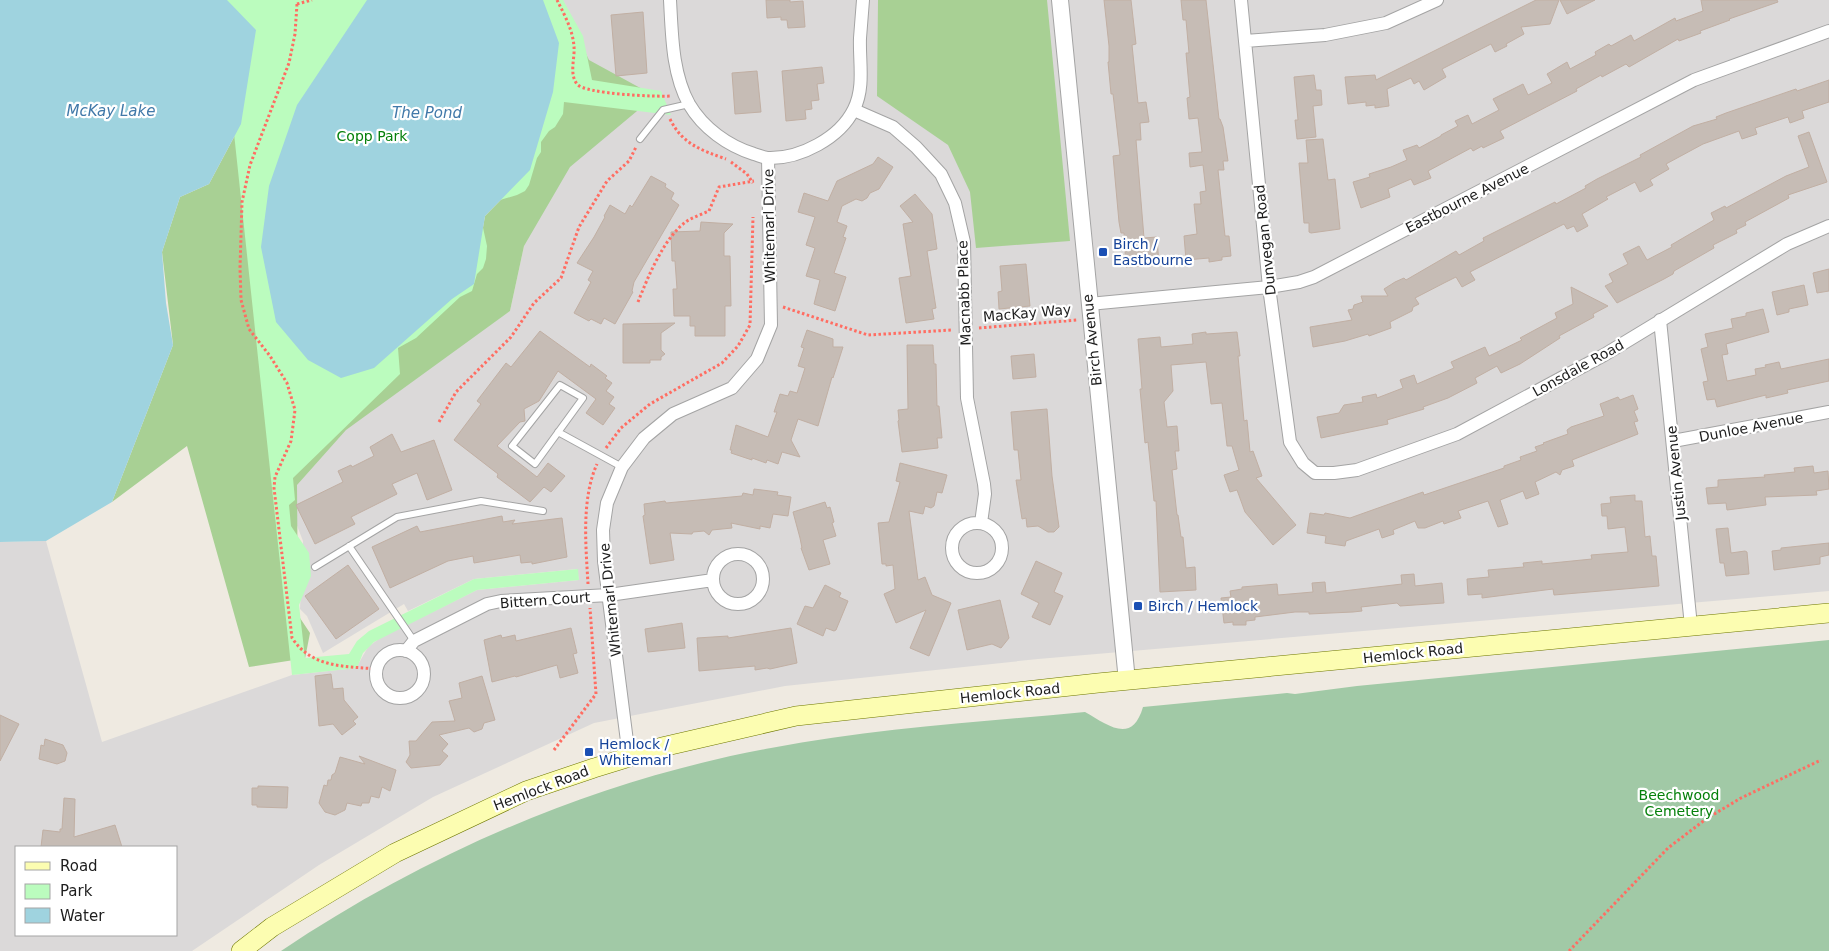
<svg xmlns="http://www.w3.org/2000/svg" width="1829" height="951" font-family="'DejaVu Sans',sans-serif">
	<rect width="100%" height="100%" fill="#efeae1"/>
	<path fill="#dbd9d9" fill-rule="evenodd" d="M562,0H1829V591L1038,659L785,686L594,723L433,797L319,865L192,951H0V542L46,541L102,742L292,675L356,668L368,647L380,638L477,590L579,580L577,569L474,579L408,611L404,604L323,653L307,616L300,609L303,541L291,510L295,476L375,398L510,311L524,246ZM16,847H176V935H16Z"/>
	<path fill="#a8d094" d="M560,0L589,60L655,96L570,167L524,246L510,311L346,430L297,485L298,615L310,633L304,664L294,660L249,667L187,446L112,502L173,345L162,252L180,197L209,184L241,124L473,284L485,216L530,170Z
		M878,0H1047L1070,241L976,248L970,192L948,145L877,96Z"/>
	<path fill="#a1c9a6" d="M1829,640V951H281C429,852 596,780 771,748C875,728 981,722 1085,712C1108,725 1132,745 1143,707L1287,693L1295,694L1357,686Z"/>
	<path fill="#bbfcbe" d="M203,0H563L583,36L592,80L661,91L671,115L564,102L563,114L555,127L549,131L541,142V152L537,158L529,185L525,191L517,195L490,203L482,223L487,246L486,259L483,268L477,274L472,291L460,297L416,338L398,348L400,374L293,478L295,500L289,505L291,526L309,553L311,576L299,605L305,658L349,654L357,641L369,631L474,579L578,569L579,580L477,590L374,642L363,653L357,668L292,675L230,96Z"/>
	<path fill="#9fd3df" d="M0,0H227L256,30L241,124L209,184L180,197L162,252L166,303L173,345L112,502L46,541L0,542Z
		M367,0H543L559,43L553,92L530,170L485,216L474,284L452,299L374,368L341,378L308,360L276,322L261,247L269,186L297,105Z"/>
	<path fill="#c6bcb5" stroke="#c1afa3" d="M766,0H790V2L803,1L805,27L788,28L787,20H781V17L767,18Z
		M1104,0H1131L1136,44L1132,45L1138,103L1146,102L1149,122L1140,123L1141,140H1136L1144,238L1157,237L1159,265L1126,267L1124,233H1121L1119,222L1113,156L1120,155L1113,94H1111L1108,62H1109V46Z
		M1181,0H1206L1219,119H1220L1223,127L1228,161H1223L1224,170H1218L1225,236H1229L1231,256L1222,257V260L1209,262V258L1186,260L1184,236L1197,234L1194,204H1201L1200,192L1206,191L1203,165L1190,167L1189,153L1202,152L1198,118L1189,119L1187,98L1190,97L1186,53H1189L1186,20H1183Z
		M1536,0H1559L1550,24L1521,27L1524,34L1506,44L1507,46L1495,52L1491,44L1442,69L1446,77L1424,90L1419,81L1414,84L1411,78L1387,89L1389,106L1375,108V105L1366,106V102L1348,104L1345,77L1375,75L1376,80Z
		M1560,0H1595L1567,14Z
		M1701,0H1777L1778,2L1729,19L1730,20L1700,31L1701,33L1679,41L1678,39L1629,67L1626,64L1602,77L1601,75L1576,89L1577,91L1500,131L1504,138L1483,148L1482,146L1473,151L1471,148L1428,171L1431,178L1414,185L1411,179L1388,189L1390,197L1361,208L1353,182L1370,177L1369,174L1391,167L1407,160L1403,150L1417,145L1419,148L1441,136V135L1458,126L1455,121L1468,115L1472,124L1499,110L1493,99L1523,84L1528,95L1552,83L1547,74L1567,62L1570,69L1596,55L1595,52L1609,44L1611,46L1631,35L1634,41L1675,18L1676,21L1703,11Z
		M643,12L647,73L616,76L611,15Z
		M822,67L824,83L817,84L819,100L811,101L812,109L805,110L806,119L786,121L782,71Z
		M757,71L761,112L735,114L732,73Z
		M1314,75L1316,90H1321L1322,105L1313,106L1316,137L1297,139L1295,120H1298L1294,77Z
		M1829,80V102L1802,111L1804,118L1790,123L1788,117L1755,128L1757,134L1742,139L1739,131L1703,144L1666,164L1669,169L1650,180L1653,185L1640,192L1635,182L1606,197L1608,199L1582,214L1588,226L1577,232L1574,226L1567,229L1564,224L1470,272L1475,280L1462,287L1456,277L1444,283L1415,298L1419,304L1413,307L1412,311L1390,322L1391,328L1369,336L1368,334L1345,341L1313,347L1310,327L1352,320L1348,310L1353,309L1354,305L1363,302L1361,296H1388L1384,289L1395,282L1404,278L1406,280L1456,251L1459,255L1484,241L1483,238L1555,202L1556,204L1586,188L1585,186L1597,179L1641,157L1640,155L1693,126L1717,119L1716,117L1726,113L1796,89L1797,91Z
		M1809,132L1827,182L1788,195L1789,198L1745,222L1746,225L1736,230L1737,233L1713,245L1714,248L1674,271L1673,274L1664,279L1617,303L1605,286L1613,282L1609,274L1628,264L1623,254L1639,246L1647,260L1672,247L1671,245L1714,220L1711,213L1725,206L1726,208L1786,176L1809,167L1798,136Z
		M1323,139L1328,180L1335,179L1340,229L1311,233L1309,232V223H1304L1299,163H1308L1306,140Z
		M878,157L893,167L879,189L870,193L867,198L862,201L856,199L842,206L837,222L847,226L843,237L846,238L834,273L846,277L835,311L814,304L820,280L806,276L815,248L806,245L815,217L798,212L804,193L828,201L837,181L873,164Z
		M651,176L666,184L665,187L674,193L671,199L679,205L634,282L632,291L633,292L615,324L604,318L601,324L591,319L589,321L574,313L591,282L588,280L593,271L577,263L594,237L605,217L604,216L610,205L625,214L630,205L632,207Z
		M915,194L932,214L937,249L927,251L936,308L932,309L934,319L906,323L899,278L911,276L903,224L913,222L900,206Z
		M701,222L733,224L724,233V256H730L731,306H725V336H695V326H690V316H674L673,289H677L675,261H672L671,232L700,231Z
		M1026,264L1030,306L999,309L998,292L1002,291L1000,266Z
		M1829,269V291L1817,293L1813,273Z
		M1804,285L1808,305L1789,309V312L1777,315L1772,292Z
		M1571,287L1608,306L1593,314L1594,317L1559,336L1560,338L1520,364L1501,373L1497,366L1475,378L1477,383L1448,398L1423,407L1424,409L1387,420L1388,424L1321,438L1317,417L1339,413L1344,405L1363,402L1362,397L1376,394L1377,398L1403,388L1400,380L1414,375L1417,384L1454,368L1451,362L1485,347L1489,356L1522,340L1520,338L1557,318L1555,313L1573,304Z
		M1763,309L1769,332L1726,344L1728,354L1722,355L1727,381L1756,375L1755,369L1766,367L1765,365L1779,362L1781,369L1829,359V381L1787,390L1788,393L1766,398V395L1717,407L1715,399L1707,400L1703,382L1708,381L1701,349L1708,347L1705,334L1733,328L1731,319L1746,316V313Z
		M675,323L661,333V350L665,354L661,357V360H650V363H623V324Z
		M807,330L833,339V347H843L833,378L832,377L818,426L798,419L791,440L800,457L782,452L778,464L767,460L766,463L752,458V460L731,453L732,450H730L736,425L768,437L777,412H774L780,394L788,396L790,391L797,393L805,368L798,366L804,348L801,347Z
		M540,331L590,367L591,364L607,376L605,378L612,383L606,391L614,397L609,404L615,408L603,425L586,413L596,399L558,371L539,401L524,409L525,421L520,422L497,446L537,477L548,463L565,476L551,492L544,487L530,502L497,477L498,474L454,440L481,404L477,401L506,363L511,367Z
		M1206,332V334L1237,332L1240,356H1238L1244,421L1247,420L1250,452L1253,451L1262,476L1256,478L1296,525L1273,545L1245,512L1237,490L1230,492L1224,475L1239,470L1232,446H1227L1222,403L1211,404L1206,362L1171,365L1173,391L1164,402L1167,427L1177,426L1179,451H1175L1177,469L1172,470L1177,515H1178L1181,537H1183L1186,568L1195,567L1196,590L1160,592L1156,501H1154L1148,442L1145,443L1140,389H1142L1138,339L1160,337L1161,347L1193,344L1192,334Z
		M907,345H933L934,364H936L937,406H939L942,438H937L938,448L902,452L898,421L899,420L898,410L908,409Z
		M1034,354L1036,377L1013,379L1011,356Z
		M1633,395L1638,409L1634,411L1638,421L1634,422L1638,434L1572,460L1574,466L1562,470L1560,475L1556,472L1535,482L1539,494L1526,499L1523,491L1500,500L1508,524L1498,527L1488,501L1458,511L1461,518L1444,524L1443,521L1425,528H1418L1415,521L1393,530L1394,534L1382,538L1379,529L1346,541L1345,546L1325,543L1326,536L1307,533L1310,513L1324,515L1325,513L1350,518L1423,492L1424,495L1504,468V466L1521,460L1520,457L1537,451L1535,447L1544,444L1543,443L1568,434L1567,430L1571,427L1604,416L1600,404L1618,397L1620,400Z
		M1047,409L1052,476L1059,527L1054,532H1048L1038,526L1027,527L1026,518L1022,519L1016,480H1021L1018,450H1014L1011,412Z
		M392,434L401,452L434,440L452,490L427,500L417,473L392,484L397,494L351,517L355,524L315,544L296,505L343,482L338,471L351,465L352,467L374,456L370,447Z
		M900,463L947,475L942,493L937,492L934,506L931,508L925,506L923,514L909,511L918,580L925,577L932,595L951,603L929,656L910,648L926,610L896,623L884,594L895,589L893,565L886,566V564H882L878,523L889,522L900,482L896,481Z
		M1813,466L1814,473L1828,471L1829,489L1816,491L1817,495L1765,497L1766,505L1727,510L1726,503L1708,504L1706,488L1718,487V480L1765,477L1764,475L1795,472L1794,468Z
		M754,489L778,492L777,495L791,497L788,516L773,514L770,528L760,526V529L731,523L732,528L712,530L709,535L704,531L693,532L692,534L670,533L674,560L650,564L643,516L645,515L644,504L665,501L666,503L742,496L743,493L753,495Z
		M1635,495V501H1642L1645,537L1650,536L1652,556H1656L1659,586L1554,595L1553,589L1482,598V594L1468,595L1467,579L1489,577L1488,570L1524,567L1523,563L1542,561V564L1592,559L1591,555L1628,552L1625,527L1608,529L1607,516H1602L1601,504L1611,503L1610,497Z
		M825,502L827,508L830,507L834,522L832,523L836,536L823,540L830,564L809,570L801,548H802L800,538L793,512Z
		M502,516L503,522L515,520L512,524L562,518L567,557L532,564V562L521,563L520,555L474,563L473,556L448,561L390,588L372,547L417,526L420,532Z
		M1728,528L1731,553L1745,551L1747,552L1749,574L1726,576L1724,563H1720L1716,529Z
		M1829,543V555L1820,557V564L1774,570L1772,551L1781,550V548Z
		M1036,561L1062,573L1054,592L1063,596L1050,625L1032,617L1039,603L1021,594Z
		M348,565L379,609L336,639L305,596Z
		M1414,574L1415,586L1442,583L1444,603L1400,606L1397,603L1361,607L1362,611L1353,612L1309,614V612H1295L1255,617V620L1246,621V625H1233V622L1224,623L1221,598L1231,597L1230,591L1242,589V587L1277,584L1278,595L1313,592L1312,583L1325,582L1326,593L1402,584L1401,575Z
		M825,585L841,593L839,597L848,601L836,630L834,631L826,628L823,636L797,624L805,606L813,608Z
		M1000,600L1009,638L1001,648L992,644L967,650L958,610Z
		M682,623L685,648L648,652L645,629Z
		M571,628L577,653L573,654L578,673L560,678L557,665L516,677L515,676L492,682L484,640L501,635L502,638L515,635L516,641Z
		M791,628L797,663L770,669L767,668L755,670V666L699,671L697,638L728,636V638Z
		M331,674L333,689L343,688L344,700L358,717L353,721L356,724L342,735L333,724L319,726L315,676Z
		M482,676L495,720L484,723L482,729L474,732L469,728L439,735L448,744L442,751L448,756L440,765L411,768L406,762L410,755L409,741H416L432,722L455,721L449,701L462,698L459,683Z
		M0,715L19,724L0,761Z
		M45,739L63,745L67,753L65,761L57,764L39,759L41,745L44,746Z
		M359,756L396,770L390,791L382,787L379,798L371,796L369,803H362L361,806L347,803L345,810L335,815L325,812L319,803L324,785L327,786L328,780H331L332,775L335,773L340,757L365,764Z
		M258,786L288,787L287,808L257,807V805H252V788H258Z
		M64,798L75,799L74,837L115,825L122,847H41L43,830L60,832V829H62Z"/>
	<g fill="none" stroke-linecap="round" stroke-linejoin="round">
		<g stroke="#a4a4a4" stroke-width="8">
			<path id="service" d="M640,139L663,110L689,104
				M560,385L583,398L535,464L512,446Z
				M558,432L622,467
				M349,546L414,641
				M315,567L397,517L481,501L543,511"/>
		</g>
		<g stroke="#a4a4a4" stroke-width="14">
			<path id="minor" d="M670,0C672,35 672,73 689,104C703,128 728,146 754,154C758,155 764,158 768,158C800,159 840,138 854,109C865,87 859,61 860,38C861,25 862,13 863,0
				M1241,0L1269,287L1290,442L1303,463L1315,473H1334L1357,470L1457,434L1604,355L1787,244L1829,226
				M1245,41L1325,35L1386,23L1437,0
				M854,110L893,127L916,147L941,174L955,203L964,242L967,398L984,484L985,494L981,523
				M1089,304L1269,287L1299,282L1314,277L1694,80L1829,31
				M1660,320L1691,626
				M1673,441L1829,412
				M952 548a25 25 0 1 1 50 0a25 25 0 1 1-50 0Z
				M713 579a25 25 0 1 1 50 0a25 25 0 1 1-50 0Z
				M376 674a24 24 0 1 1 48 0a24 24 0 1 1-48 0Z
				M406,651L414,641L487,604L501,601L609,595L713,580
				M629,757L604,561L603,530L607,503L622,467L644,438L673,414L732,388L757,359L771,325L768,158"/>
		</g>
		<g stroke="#a4a4a4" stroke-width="18">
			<path id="tertiary" d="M1060,0L1127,681"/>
		</g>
		<g stroke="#6e7700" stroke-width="20">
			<path id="secondary" d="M241,951L272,927L395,853L526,791L594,768L662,747L796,716L1098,683L1829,613"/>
		</g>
		<path stroke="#ff6d62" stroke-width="3" stroke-dasharray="2.5 2.5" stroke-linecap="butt" d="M557,0C564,14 573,30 574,47C575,58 569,74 577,84C584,94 657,97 671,96
			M297,4L295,34L289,63L250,165L242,202L240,268L241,300L249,329L270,356L287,383L295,410L291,441L275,477L274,488L292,638C312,668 344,666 376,669
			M297,4L312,0
			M670,119C682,144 701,150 726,159
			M731,162L747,174L753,183
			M638,302C648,277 664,237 687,221C694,217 702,214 709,211L719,187L754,181
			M783,307L868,335L952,330
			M979,328L1077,320
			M439,422L456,392L511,337L534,303L561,278L579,227L607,181L629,161L636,147
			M606,448L621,428L650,404L722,363L738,346L750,325L753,217
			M588,584C586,547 581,499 597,464
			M554,750L596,694L590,608
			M1569,951L1668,848L1706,819L1741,798L1821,760"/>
		<use href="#service" stroke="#fff" stroke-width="6"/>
		<use href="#minor" stroke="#fff" stroke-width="12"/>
		<use href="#tertiary" stroke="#fff" stroke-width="16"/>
		<use href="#secondary" stroke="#fcfdb1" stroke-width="19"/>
	</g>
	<g fill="#1a4fb4" stroke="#fff" stroke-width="2">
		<rect x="1098" y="247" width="10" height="10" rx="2.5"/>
		<rect x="1133" y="601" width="10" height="10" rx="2.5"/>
		<rect x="584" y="747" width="10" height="10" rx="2.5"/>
	</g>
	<g text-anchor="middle" stroke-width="4.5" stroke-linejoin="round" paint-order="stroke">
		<g font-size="14" fill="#05800b" stroke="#fff">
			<text x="372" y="141">Copp Park</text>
			<text x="1679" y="800">Beechwood<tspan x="1679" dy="16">Cemetery</tspan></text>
		</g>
		<g font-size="14" fill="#1d1d1d" stroke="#fff">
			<text transform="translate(1467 198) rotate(-27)" y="5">Eastbourne Avenue</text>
			<text transform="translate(769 226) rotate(-91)" y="5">Whitemarl Drive</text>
			<text transform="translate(1265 240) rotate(-96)" y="5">Dunvegan Road</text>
			<text transform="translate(964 293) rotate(-92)" y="5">Macnabb Place</text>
			<text transform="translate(1027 313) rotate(-5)" y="5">MacKay Way</text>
			<text transform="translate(1092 340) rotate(-96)" y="5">Birch Avenue</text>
			<text transform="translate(1578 368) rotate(-29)" y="5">Lonsdale Road</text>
			<text transform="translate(1751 427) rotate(-11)" y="5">Dunloe Avenue</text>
			<text transform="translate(1676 473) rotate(-96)" y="5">Justin Avenue</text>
			<text transform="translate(545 600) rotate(-4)" y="5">Bittern Court</text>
			<text transform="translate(610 600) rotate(-96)" y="5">Whitemarl Drive</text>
			<text transform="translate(1413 653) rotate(-6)" y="5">Hemlock Road</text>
			<text transform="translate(1010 693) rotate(-6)" y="5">Hemlock Road</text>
			<text transform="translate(541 788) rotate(-21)" y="5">Hemlock Road</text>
		</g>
		<g font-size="14" fill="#164399" stroke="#fff" text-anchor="start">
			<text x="1113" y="249">Birch /<tspan x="1113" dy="16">Eastbourne</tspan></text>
			<text x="1148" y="611">Birch / Hemlock</text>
			<text x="599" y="749">Hemlock /<tspan x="599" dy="16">Whitemarl</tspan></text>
		</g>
		<g font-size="15" font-style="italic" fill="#4179a9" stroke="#fff">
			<text x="111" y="116">McKay Lake</text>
			<text x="427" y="118">The Pond</text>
		</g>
	</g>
	<rect x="15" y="846" width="162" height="90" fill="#ffffff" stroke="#a5a5a5"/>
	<rect x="25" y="862" width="25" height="8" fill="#fcfdb1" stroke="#a5a5a5"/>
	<text x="60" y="871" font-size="15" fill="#1d1d1d">Road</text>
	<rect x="25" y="884" width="25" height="15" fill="#bbfcbe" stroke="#a5a5a5"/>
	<text x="60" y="896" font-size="15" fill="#1d1d1d">Park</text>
	<rect x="25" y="908" width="25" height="15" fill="#9fd3df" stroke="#a5a5a5"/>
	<text x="60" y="921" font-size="15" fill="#1d1d1d">Water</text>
</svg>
